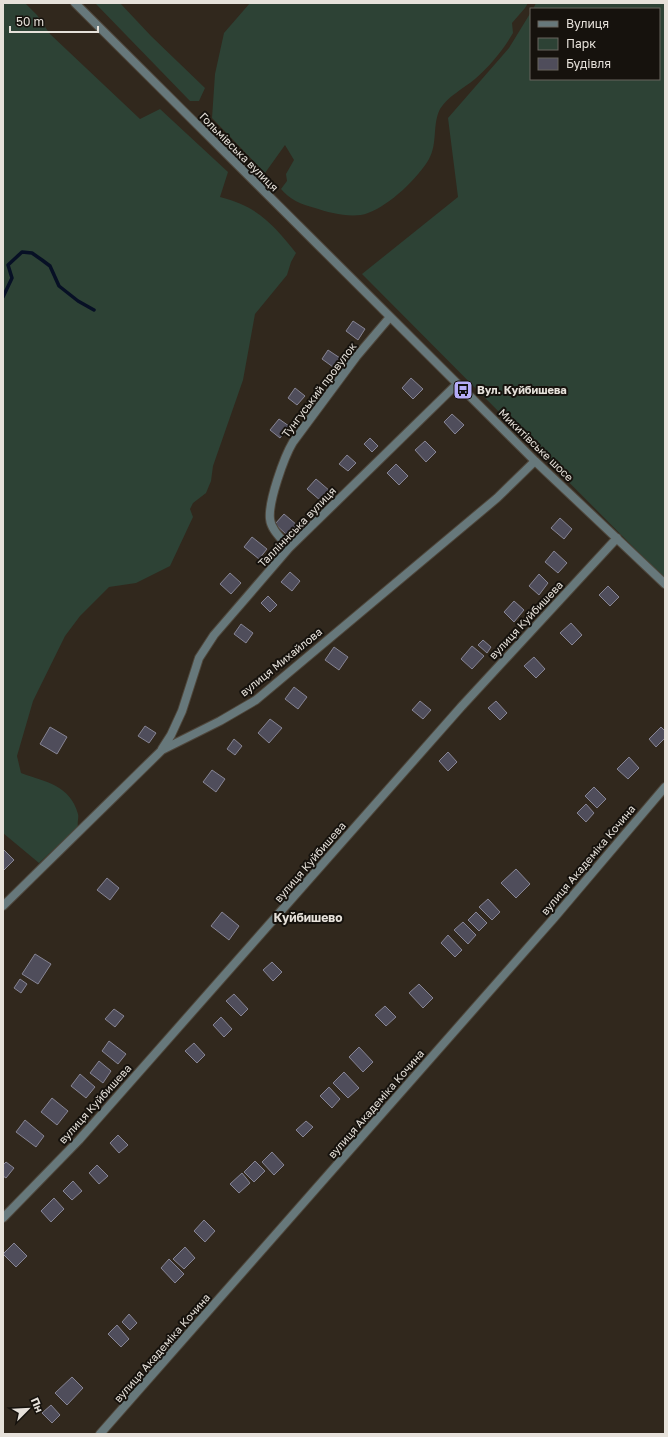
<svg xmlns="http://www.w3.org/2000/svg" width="668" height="1437" font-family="'Golos Text',sans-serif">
	<rect width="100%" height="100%" fill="#31281d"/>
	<path fill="#2d4235" d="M3,3H25L37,15L50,34L140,119L160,109L228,172L220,197C257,206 274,225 296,253L291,262L287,275L255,314L243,380L213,466L211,481L206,493L193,503L190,509L193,517L170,566L136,583L109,587L80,616L65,636L33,701L17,756L21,773C46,782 70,785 78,814C79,818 77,822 78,827L39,863L3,833Z
		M95,3H120L151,36L205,88L199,101H190Z
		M250,3H528L525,8L512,23L513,33C503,50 490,66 475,79C464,88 447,97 440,109C432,125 438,143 429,159C418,178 390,205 368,213C353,219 330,213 315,208C301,204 290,200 281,189L287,181L286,174L294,160L285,145L265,173L212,118L215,74L224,33Z
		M536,3H665V579L362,274L458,197L448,118L509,48L531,12V79H659V9H533Z"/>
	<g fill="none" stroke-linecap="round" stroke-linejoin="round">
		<path stroke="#071025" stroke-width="3.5" d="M3,297L12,278L8,265L22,252L32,253L42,260L50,266L59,286L78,301L94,310"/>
	</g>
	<path fill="#4f4d5b" stroke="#878594" d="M353,321L365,329L358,340L346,331Z
		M328,350L340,358L333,367L322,359Z
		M411,378L423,389L413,399L402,388Z
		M295,388L305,396L297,405L288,398Z
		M452,414L464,425L455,434L444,422Z
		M279,419L289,426L280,438L270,430Z
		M370,438L378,446L372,452L364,444Z
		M425,441L436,452L426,462L415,450Z
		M347,455L356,463L348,471L339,464Z
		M396,464L408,476L399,485L387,473Z
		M316,479L330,491L321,501L307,489Z
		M284,514L297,525L287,535L275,524Z
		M560,518L572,529L564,539L551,528Z
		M252,537L267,549L259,559L244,547Z
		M554,551L567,563L558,573L545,562Z
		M290,572L300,581L292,591L281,582Z
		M230,573L241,583L231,594L220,584Z
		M539,574L548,583L539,595L529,586Z
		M608,586L619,597L610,606L599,595Z
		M268,596L277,605L270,612L261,603Z
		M514,601L524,610L514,622L504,612Z
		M571,623L582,635L572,645L560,633Z
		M241,624L253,633L246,643L234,634Z
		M483,640L491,647L487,653L478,645Z
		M472,646L484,656L472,669L461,659Z
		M334,647L348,657L339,670L325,660Z
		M534,657L545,669L536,678L524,666Z
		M294,687L307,697L298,709L285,699Z
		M420,701L431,710L423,719L412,710Z
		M496,701L507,713L500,720L488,708Z
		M270,719L282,728L269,743L258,733Z
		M145,726L156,733L149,743L138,736Z
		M50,727L67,737L57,754L40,744Z
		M661,727L665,731V738L656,747L649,739Z
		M234,739L242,746L235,755L227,749Z
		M448,752L457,762L448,771L439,761Z
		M629,757L639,768L628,779L617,769Z
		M212,770L225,779L216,792L203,782Z
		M594,787L606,799L597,808L585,796Z
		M586,804L594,813L586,822L577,813Z
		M4,850L14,860L3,871V851Z
		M516,869L530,884L516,898L501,883Z
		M107,878L119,888L110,900L97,890Z
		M488,899L500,912L492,920L479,907Z
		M222,912L239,926L229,940L211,926Z
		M476,912L487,923L479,931L468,920Z
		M463,922L476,935L468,944L454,930Z
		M448,935L462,950L455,957L441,943Z
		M35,954L51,964L38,984L22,974Z
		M272,962L282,972L273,981L263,970Z
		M20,979L27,984L21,993L14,988Z
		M419,984L433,998L423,1008L409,993Z
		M234,994L248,1009L241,1016L226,1001Z
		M385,1006L396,1017L386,1026L375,1015Z
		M114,1009L124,1016L115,1027L105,1019Z
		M221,1017L232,1029L224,1037L213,1025Z
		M109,1041L126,1054L118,1064L102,1051Z
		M194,1043L205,1055L197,1063L185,1051Z
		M359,1047L373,1062L363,1072L349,1057Z
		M99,1061L111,1071L103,1083L90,1073Z
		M344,1072L359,1088L348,1098L333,1083Z
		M80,1074L95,1087L86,1098L71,1086Z
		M329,1087L340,1099L332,1108L320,1096Z
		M52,1098L68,1111L57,1125L41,1112Z
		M25,1120L44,1136L36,1147L16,1132Z
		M306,1121L313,1127L303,1137L296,1130Z
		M118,1135L128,1145L119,1153L110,1143Z
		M272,1152L284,1165L274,1175L262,1162Z
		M255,1161L265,1171L254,1182L244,1172Z
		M6,1162L14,1168L6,1178L3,1176V1165Z
		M97,1165L108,1176L99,1184L89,1173Z
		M242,1173L250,1183L239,1193L230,1184Z
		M73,1181L82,1191L72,1200L63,1191Z
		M54,1198L64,1209L51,1222L41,1211Z
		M204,1220L215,1231L205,1242L194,1231Z
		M14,1243L27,1256L16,1267L3,1254Z
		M185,1247L195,1258L184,1269L173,1259Z
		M169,1259L184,1274L175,1283L161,1268Z
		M129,1314L137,1323L130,1330L122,1322Z
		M117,1325L129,1339L121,1347L108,1334Z
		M72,1377L83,1388L67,1405L55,1393Z
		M51,1405L60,1415L52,1423L42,1413Z"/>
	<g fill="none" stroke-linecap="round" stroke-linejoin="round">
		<g stroke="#4e463b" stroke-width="10">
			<path id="street" d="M75,3L535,461L665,584
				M289,548C282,539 271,530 270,519C268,502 284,457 293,442L356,357L390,317
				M162,749L171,735L182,711L199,658L214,635L289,548L457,384
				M3,906L162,750L220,721L256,700L497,498L535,461
				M3,1218L79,1140L461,707L617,538
				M100,1434L554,918L665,787"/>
		</g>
		<use href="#street" stroke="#67787b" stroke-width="8"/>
	</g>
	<defs>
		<g id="bus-square" transform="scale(1)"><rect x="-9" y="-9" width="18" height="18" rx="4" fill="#b5acf8" stroke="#16120d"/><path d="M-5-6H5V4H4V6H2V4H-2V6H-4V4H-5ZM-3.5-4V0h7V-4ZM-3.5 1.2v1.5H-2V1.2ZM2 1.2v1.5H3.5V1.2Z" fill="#111"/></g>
	</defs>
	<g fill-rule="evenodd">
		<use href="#bus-square" x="463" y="390"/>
	</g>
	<g text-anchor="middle" stroke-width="4" stroke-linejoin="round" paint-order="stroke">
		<g font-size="11" fill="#e6e1da" stroke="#16120d">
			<text transform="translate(239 152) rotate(45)" y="4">Гольмівська вулиця</text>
			<text transform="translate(319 390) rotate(-53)" y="4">Тунгуський провулок</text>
			<text transform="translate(536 445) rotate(44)" y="4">Микитівське шосе</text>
			<text transform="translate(297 527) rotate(-46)" y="4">Талліннська вулиця</text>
			<text transform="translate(526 620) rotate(-47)" y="4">вулиця Куйбишева</text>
			<text transform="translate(281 662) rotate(-39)" y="4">вулиця Михайлова</text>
			<text transform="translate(588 860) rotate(-50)" y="4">вулиця Академіка Кочина</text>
			<text transform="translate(310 862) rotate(-49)" y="4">вулиця Куйбишева</text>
			<text transform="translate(95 1104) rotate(-48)" y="4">вулиця Куйбишева</text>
			<text transform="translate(376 1104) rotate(-49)" y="4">вулиця Академіка Кочина</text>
			<text transform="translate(162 1348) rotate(-49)" y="4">вулиця Академіка Кочина</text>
		</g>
		<g font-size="11" font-weight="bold" fill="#e6e1da" stroke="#16120d" text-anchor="start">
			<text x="477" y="394">Вул. Куйбишева</text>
		</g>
		<g font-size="12" font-weight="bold" fill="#e6e1da" stroke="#16120d">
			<text x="308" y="922">Куйбишево</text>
		</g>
	</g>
	<rect width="668" height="1437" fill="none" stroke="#e6e1da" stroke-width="8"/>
	<rect x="530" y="8" width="130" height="72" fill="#16120d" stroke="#69655f"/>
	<rect x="538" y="21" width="20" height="6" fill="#67787b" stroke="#69655f"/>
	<text x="566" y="28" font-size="12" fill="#e6e1da">Вулиця</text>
	<rect x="538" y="38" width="20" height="12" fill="#2d4235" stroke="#69655f"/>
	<text x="566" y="48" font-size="12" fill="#e6e1da">Парк</text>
	<rect x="538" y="58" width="20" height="12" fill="#4f4d5b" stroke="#69655f"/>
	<text x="566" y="68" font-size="12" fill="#e6e1da">Будівля</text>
	<g transform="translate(28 1409) rotate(66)" stroke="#16120d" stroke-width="3" paint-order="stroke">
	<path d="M0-3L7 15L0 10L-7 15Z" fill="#e6e1da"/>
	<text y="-6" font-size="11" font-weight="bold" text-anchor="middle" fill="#e6e1da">Пн</text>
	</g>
	<path d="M10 26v6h88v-6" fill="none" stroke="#e6e1da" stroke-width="2"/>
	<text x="16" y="26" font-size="12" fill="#e6e1da" stroke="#16120d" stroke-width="3" paint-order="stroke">50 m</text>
</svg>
